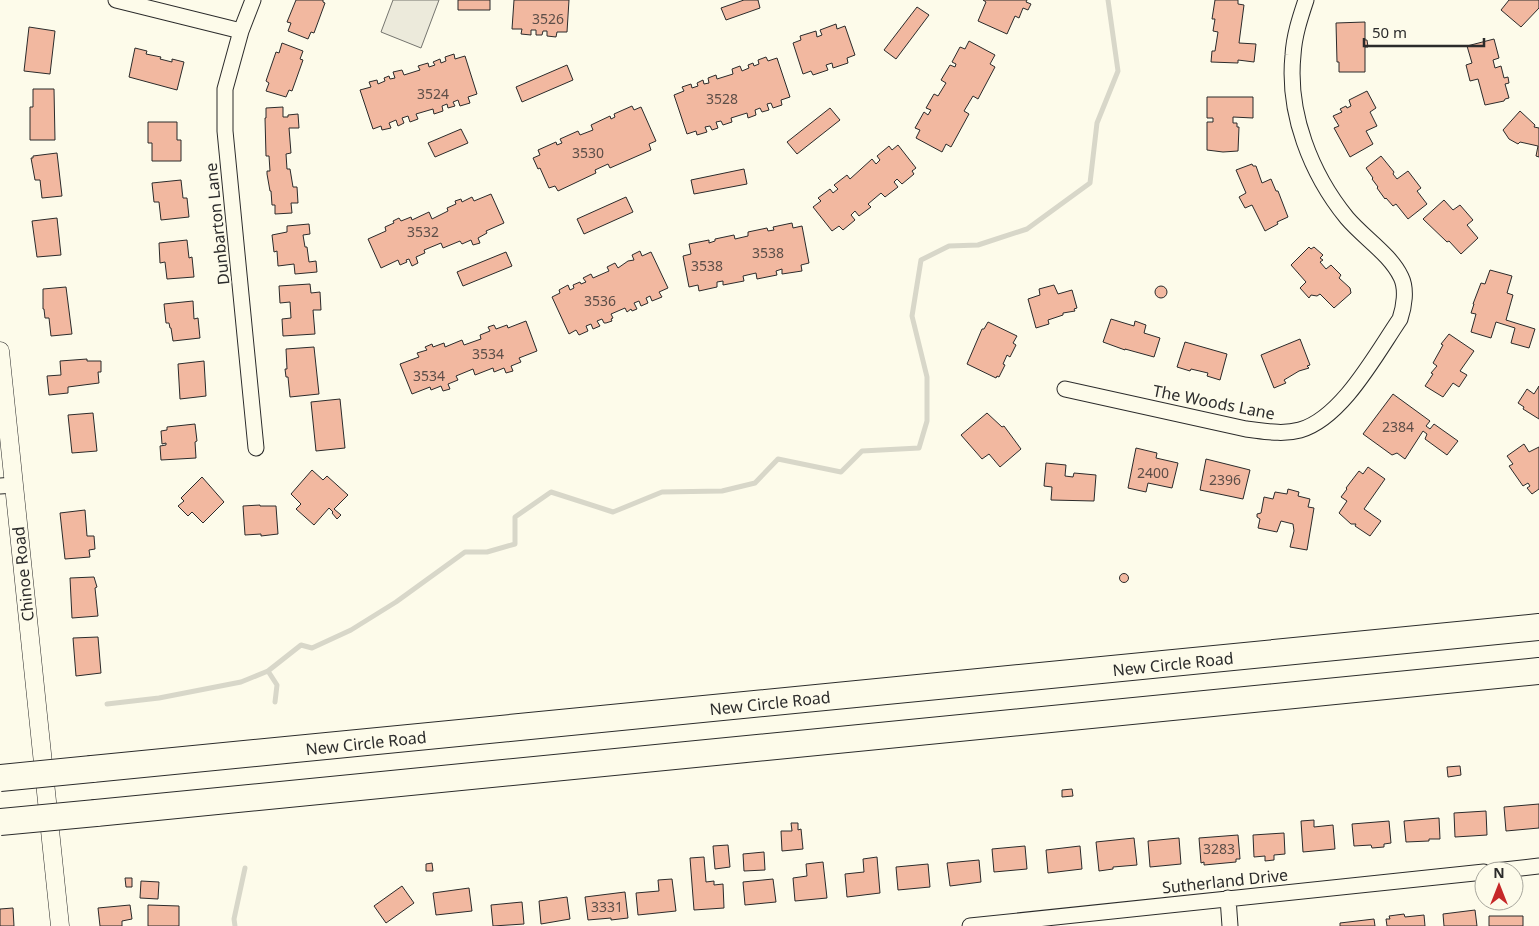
<svg xmlns="http://www.w3.org/2000/svg" width="1539" height="926" font-family="'Noto Sans',sans-serif">
	<rect width="100%" height="100%" fill="#fdfbea"/>
	<path fill="#eceadb" stroke="#74746e" d="M393,0H439L421,48L381,32Z"/>
	<g fill="none" stroke-linecap="round" stroke-linejoin="round">
		<path stroke="#d8d7c9" stroke-width="5" d="M275,702L277,685L268,671L301,645L312,648L351,630L396,602L465,552H487L515,544V517L551,492L613,512L662,492L722,491L755,483L778,459L841,472L862,451L919,448L927,421V377L912,316L921,260L949,246L978,245L1027,229L1090,183L1097,123L1118,71L1108,0
			M107,704L159,698L241,682L268,671
			M235,926L234,919L245,868"/>
	</g>
	<path fill="#f2b8a0" stroke="#2b2b2b" d="M296,0H323V2L325,3L314,33L311,32L308,39L288,31L291,23L287,22Z
		M458,0H490V10H458Z
		M514,0H569L567,32H557L556,37L547,36V31H543L542,35H536V30H531V35L521,34L522,29H512Z
		M744,0H758L760,8L726,20L721,8Z
		M983,0H1027L1026,2L1031,4L1028,10L1023,8L1019,18L1015,16L1007,34L978,21L986,2Z
		M1215,0H1238V4L1244,5L1239,43L1256,44L1254,62L1238,60V63L1211,62L1212,51H1215L1218,32L1213,31L1215,19H1212Z
		M1509,0H1539V8L1521,27L1501,10Z
		M917,7L929,15L896,59L884,50Z
		M1365,22V40H1367L1368,47H1365V72H1339V62H1337L1336,23Z
		M836,24L837,29L845,26L855,55L847,58L848,63L833,68L832,63L826,65L828,70L813,75L811,71L803,74L793,43L801,40L800,36L816,31L817,37L822,35L820,30Z
		M29,27L55,31L50,74L24,71Z
		M1494,39L1499,58L1493,60L1495,68L1501,66L1504,78L1508,77L1509,83L1505,84L1509,98L1505,99L1504,101L1485,105L1478,79L1470,81L1466,65L1472,63L1467,46Z
		M969,41L995,55L990,64L995,67L978,99L973,96L964,111L969,114L951,147L946,144L942,152L916,138L920,130L915,128L924,112L928,115L931,110L926,108L934,94L938,96L946,83L941,80L950,65L955,67L956,64L952,62L960,47L965,49Z
		M282,43L303,51L300,59L303,60L292,91L289,90L286,97L266,91L269,83L266,81L276,52L279,53Z
		M135,48L147,51L146,54L161,57L160,59L172,62V59L184,62L177,90L129,77Z
		M454,54L455,59L465,56L477,94L468,97L470,103L460,106L458,100L453,102L455,106L448,108L447,104L442,106L443,111L434,114L433,109L416,114L418,119L410,122L408,116L402,118L404,123L398,126L396,120L389,123L391,128L382,130L381,126L373,129L360,90L371,87L369,82L377,80L378,84L385,81L384,78L389,76L390,79L395,78L393,72L402,70L404,75L420,70L418,66L428,63L429,67L435,65L433,62L440,59L441,63L446,61L445,57Z
		M766,57L768,61L777,58L790,97L781,100L782,105L773,108L771,103L767,104L769,110L762,112L760,108L755,110L756,115L748,118L747,113L731,118L732,122L723,125L721,121L716,122L718,128L712,130L710,126L705,127L707,132L697,135L696,131L687,134L674,95L684,91L682,87L691,84L692,88L698,86L697,83L703,80L704,84L709,83L708,78L716,75L717,79L733,74L732,69L740,66L742,71L749,68L748,65L753,63L754,66L759,64L758,60Z
		M567,65L573,80L522,102L516,87Z
		M33,89H54L55,140H30V107H33Z
		M1367,91L1376,108L1370,112L1377,126L1366,131L1373,144L1350,157L1334,128L1339,126L1333,116L1342,112L1340,109L1346,106L1347,108L1351,106L1349,100Z
		M1207,97H1253V118L1233,117V123H1237V127H1239L1238,151L1223,152L1207,150V122H1213V118H1207Z
		M632,106L634,110L641,107L656,141L649,144L651,150L610,168L608,164L595,170L596,173L558,191L555,186L549,188L540,168L538,169L533,158L540,155L538,150L556,142L557,145L562,143L560,139L578,131L580,135L593,130L591,125L610,116L611,119L615,117L614,114Z
		M283,107V117H288V115L298,114L299,128H289L291,153L286,154L287,169H290L293,187H297L298,203H291L292,213L275,214V205H272L271,191H270L267,174V171H270L269,156H266L265,118H266V108Z
		M830,108L840,120L797,154L787,142Z
		M1520,111L1535,125L1534,127L1539,128V157L1536,156L1538,146L1520,142L1518,144L1509,139L1503,130Z
		M148,122H177V140H181V161H152V143H148Z
		M461,129L468,143L435,157L428,143Z
		M898,145L916,168L912,171L914,174L902,184L897,179L894,182L898,187L885,197L881,193L868,204L871,207L859,216L855,211L851,215L855,220L843,230L839,226L832,231L813,207L821,201L818,198L830,189L833,193L838,189L834,185L847,175L850,179L872,159L876,164L880,160L877,156L889,146L892,150Z
		M57,153L62,196L42,198L40,180H35L31,158H33V156Z
		M1381,156L1394,172L1393,174L1397,179L1408,171L1421,188L1417,191L1427,204L1408,219L1396,204L1393,206L1386,198L1385,199L1377,188L1378,187L1372,179L1373,178L1366,168Z
		M1252,164L1253,166H1256L1262,183L1271,179L1276,191H1278L1288,217L1277,222L1278,224L1265,231L1252,205L1245,208L1239,197L1246,193L1236,170Z
		M744,169L747,184L694,194L691,180Z
		M181,180L183,198H187L189,217L161,220L159,202H154L152,183Z
		M491,194L504,223L486,231L487,233L478,238L480,243L473,245L471,240L462,244L460,241L443,248L441,243L424,250L425,253L416,257L418,263L412,266L409,259L406,260L407,262L400,265L398,260L381,268L368,239L386,231L385,227L394,223L393,221L399,218L401,221L411,217L412,220L429,212L432,219L448,211L447,208L456,204L455,201L461,199L462,202L472,197L474,201Z
		M626,197L633,212L584,234L577,219Z
		M1444,200L1453,210L1460,205L1473,220L1467,225L1478,238L1461,254L1449,241L1447,242L1423,219Z
		M57,218L61,255L37,257L32,221Z
		M792,223L793,228L802,226L809,263L801,265L802,271L782,274V269L776,271L777,275L757,279L756,273L743,276L744,281L723,285V281L717,282V287L699,291L698,285L689,287L683,256L691,254L689,244L709,240V243L715,241V239L734,235L735,239L748,236V232L767,228L768,231L774,230L773,227Z
		M309,224L310,234L303,235L305,247H307L309,262L316,261L317,272L295,274L294,264L278,266L277,251L274,252L272,235L287,232V226Z
		M187,240L189,258L192,257L194,277L167,279L165,262L160,263L159,243Z
		M1309,247L1311,249L1314,247L1323,255L1320,258L1323,260L1320,262L1326,269L1331,265L1341,275L1339,278L1350,288L1351,293L1334,308L1320,294L1317,296L1311,295L1309,298L1300,288L1306,282L1291,265Z
		M640,251L642,256L651,252L668,288L659,292L662,297L652,301L650,296L646,298L648,303L641,306L639,301L634,303L637,309L632,311L631,309L627,312L625,308L611,314L613,318L611,319L612,321L606,323H604L602,319L597,321L600,326L593,329L591,324L586,326L588,331L579,335L576,330L569,334L552,297L560,293L559,290L568,285L570,290L574,288L573,285L580,282L581,284L586,282L583,278L591,274L593,278L609,271L607,267L615,263L618,268L628,261L634,260L632,255Z
		M506,252L512,266L463,286L457,272Z
		M1490,270L1512,276L1507,293L1513,295L1506,320L1535,329L1529,348L1511,343L1515,328L1496,322L1491,338L1471,332L1476,314L1471,313L1474,304H1473L1481,283L1485,284Z
		M310,284L311,293L320,292L321,310H313L315,334L283,336L282,319L291,318L290,302L280,303L279,286Z
		M1054,285L1058,294L1072,290L1077,308L1074,309L1075,311L1063,313V315L1048,320L1049,324L1036,328L1028,299L1040,295L1039,289Z
		M1155 292a6 6 0 1 1 12 0a6 6 0 1 1-12 0Z
		M66,287L72,334L51,336L49,318H45L44,309H43V289Z
		M193,301L194,319L198,318L200,338L173,341L171,328H170L169,323H166L164,304Z
		M1111,319L1134,326L1135,321L1146,325L1144,333L1160,338L1154,357L1125,349V350L1103,342Z
		M526,321L537,351L519,358L521,362L511,366L513,371L506,373L504,368L494,372L493,368L475,375L473,369L456,376L458,380L448,384L450,389L443,391L441,386L431,390L430,387L412,394L400,364L419,357L417,353L427,350L425,347L432,344L433,347L444,343L445,347L462,340L464,345L481,339L480,335L490,331L488,327L494,325L496,329L507,325L508,328Z
		M988,322L1017,336L1013,343L1016,345L1010,357L1007,355L1003,364L1005,365L999,377L997,376L996,378L967,364L982,329H984Z
		M1449,334L1474,351L1460,371L1467,375L1459,387L1453,383L1443,397L1425,386L1433,374L1431,373L1437,366L1433,363L1443,345L1441,344Z
		M1300,339L1310,365L1307,366L1309,368L1299,371L1284,380L1286,383L1274,388L1261,355Z
		M1185,342L1227,354L1220,380L1207,376L1208,373L1191,369L1190,371L1177,367Z
		M314,347L319,394L290,397L288,377H286L285,369H287L286,349Z
		M87,359V361H101V372H98L99,383L68,387V393L49,395L47,376L61,375L60,361Z
		M204,361L206,396L180,399L178,364Z
		M1539,386V419L1523,409L1524,407L1518,403L1527,389L1534,394Z
		M1393,394L1430,421L1426,426L1430,429L1434,424L1458,441L1447,455L1425,439L1427,434L1423,431L1405,459L1397,453L1392,455L1363,434Z
		M340,399L345,448L316,451L311,402Z
		M93,413L97,451L72,453L68,415Z
		M987,413L1002,427L1004,426L1021,449L1000,467L989,454L982,459L961,435Z
		M195,424L197,441L195,442L196,458L161,460L160,446L166,445V443L162,444L161,431L167,430V427Z
		M1524,444L1529,452L1539,447V489L1532,494L1527,488L1530,486L1528,483L1523,486L1509,466L1513,464L1507,456Z
		M1136,448L1157,453L1156,458L1178,463L1172,488L1148,483L1146,492L1128,488Z
		M1206,459L1250,470L1243,499L1200,490Z
		M1046,463L1066,465L1065,476L1073,477L1074,473L1096,475L1094,501L1051,500L1052,487L1044,486Z
		M1368,467L1385,479L1364,509L1381,521L1370,536L1355,526L1356,524H1351L1339,513L1347,501L1341,497L1347,489L1346,488L1359,471L1363,474Z
		M312,470L323,480L327,476L348,495L334,509L341,515L337,519L332,513L333,512L329,508L314,525L296,509L301,504L291,494Z
		M202,477L224,502L203,523L192,512L188,516L178,506L184,501L181,498Z
		M1288,489L1299,492L1298,496L1310,499L1308,507L1314,508L1307,550L1290,547L1294,531L1293,524L1281,521L1277,532L1258,528L1260,519L1257,517V514L1261,513L1264,497L1273,499L1275,492L1287,494Z
		M260,505V506H276L278,534L261,536V534L245,535L243,506Z
		M85,510L87,536H94L95,549L89,550L90,557L65,559L60,513Z
		M1119.5 578a4.5 4.5 0 1 1 9 0a4.5 4.5 0 1 1-9 0Z
		M94,577L97,587L95,588L98,616L72,618L70,578Z
		M98,637L101,673L76,676L73,638Z
		M1460,766L1461,775L1448,777L1447,767Z
		M1072,789L1073,796L1062,797V790Z
		M1539,804V828L1506,831L1504,807Z
		M1486,811L1487,835L1455,837L1454,813Z
		M1439,818L1440,839H1429V841L1406,842L1404,821Z
		M1314,820V827L1333,825L1335,849L1303,852L1301,821Z
		M1389,821L1391,843L1384,844V847L1372,848L1371,845L1354,846L1352,824Z
		M791,823H798V830L801,829L803,849L782,851L781,831H792Z
		M1284,833L1285,854L1274,855V860L1265,861V856L1254,857L1253,835Z
		M1238,835L1240,859H1236V862L1204,865V862L1201,863L1199,838Z
		M1134,838L1137,865L1113,867V869L1099,871L1096,842Z
		M1179,838L1181,864L1150,867L1148,841Z
		M728,845L730,867L715,869L713,846Z
		M1025,846L1027,869L994,872L992,849Z
		M1080,846L1082,869L1048,873L1046,850Z
		M764,852L765,870L744,871L743,854Z
		M704,857L706,882L714,881V885L723,884L724,908L694,910L690,858Z
		M877,857L880,893L847,897L845,874L864,872L863,859Z
		M979,860L981,882L950,886L947,863Z
		M823,862L827,898L795,901L793,878L807,876L806,864Z
		M432,863L433,871H426V864Z
		M928,864L930,887L898,890L896,867Z
		M125,878H132V887H126Z
		M672,879L676,911L638,915L636,893L659,891L658,880Z
		M773,879L776,902L745,905L743,882Z
		M141,881L159,882L158,899L140,898Z
		M402,886L414,903L386,923L374,906Z
		M469,888L472,911L436,915L433,893Z
		M625,892L628,918L611,920V918L588,920L585,897Z
		M567,897L570,919L541,924L539,901Z
		M522,902L524,924L493,926L491,905Z
		M130,905L132,919L122,921V926H100L98,908Z
		M148,905L179,906V926H148Z
		M13,908L14,926H0V909Z
		M1475,910L1477,926H1444L1443,914Z
		M1404,914L1405,917L1424,915L1425,926H1387L1386,919H1390L1389,916Z
		M1489,916H1523V926H1489Z
		M1374,919L1375,926H1340V923Z"/>
	<g fill="none" stroke-linecap="round" stroke-linejoin="round">
		<g stroke="#2b2b2b" stroke-width="17">
			<path id="minor" d="M116,0L241,31
				M253,0L241,31L225,89V131L256,448
				M1065,389L1246,429C1264,431 1282,435 1300,430C1342,418 1376,354 1400,319C1404,307 1407,289 1401,277C1390,254 1364,238 1347,218C1311,174 1287,113 1293,55C1294,36 1300,18 1306,0
				M0,486L14,485
				M1495,871L1539,866
				M1228,898L1230,926
				M970,926L1484,872"/>
		</g>
		<g stroke="#2b2b2b" stroke-width="19">
			<path id="tertiary" d="M0,351L60,926"/>
		</g>
		<g stroke="#2b2b2b" stroke-width="28">
			<path id="motorway" d="M92,769L1539,627
				M96,813L1539,671"/>
		</g>
		<use href="#minor" stroke="#fdfbea" stroke-width="15"/>
		<use href="#tertiary" stroke="#fdfbea" stroke-width="18"/>
		<use href="#motorway" stroke="#fdfbea" stroke-width="26"/>
		<g stroke="#2b2b2b" stroke-width="28" stroke-linecap="butt">
			<path id="motorway-bridge" d="M0,778L92,769
				M0,822L96,813"/>
		</g>
		<use href="#motorway-bridge" stroke="#fdfbea" stroke-width="26"/>
	</g>
	<g text-anchor="middle" stroke-width="4" stroke-linejoin="round" paint-order="stroke">
		<g font-size="14" fill="#5d4e48">
			<text x="548" y="24">3526</text>
			<text x="433" y="99">3524</text>
			<text x="722" y="104">3528</text>
			<text x="588" y="158">3530</text>
			<text x="423" y="237">3532</text>
			<text x="768" y="258">3538</text>
			<text x="707" y="271">3538</text>
			<text x="600" y="306">3536</text>
			<text x="488" y="359">3534</text>
			<text x="429" y="381">3534</text>
			<text x="1398" y="432">2384</text>
			<text x="1153" y="478">2400</text>
			<text x="1225" y="485">2396</text>
			<text x="1219" y="854">3283</text>
			<text x="607" y="912">3331</text>
		</g>
		<g font-size="16" fill="#2b2b2b" stroke="#fdfbea">
			<text transform="translate(217 224) rotate(-96)" y="6">Dunbarton Lane</text>
			<text transform="translate(1214 402) rotate(11)" y="6">The Woods Lane</text>
			<text transform="translate(23 574) rotate(-96)" y="6">Chinoe Road</text>
			<text transform="translate(1173 664) rotate(-6)" y="6">New Circle Road</text>
			<text transform="translate(770 703) rotate(-6)" y="6">New Circle Road</text>
			<text transform="translate(366 743) rotate(-6)" y="6">New Circle Road</text>
			<text transform="translate(1225 881) rotate(-6)" y="6">Sutherland Drive</text>
		</g>
	</g>
	<g transform="translate(1499 886)"><circle r="24" fill="#fdfbea" stroke="#a9a89e"/>
	<path d="M0-4L9 19L0 12L-9 19Z" fill="#c62828"/>
	<text y="-8" font-size="14" font-weight="bold" text-anchor="middle" fill="#2b2b2b">N</text>
	</g>
	<path d="M1364 38v8h120v-8" fill="none" stroke="#2b2b2b" stroke-width="2.5"/>
	<text x="1372" y="38" font-size="15" fill="#2b2b2b" stroke="#fdfbea" stroke-width="4" paint-order="stroke">50 m</text>
</svg>
